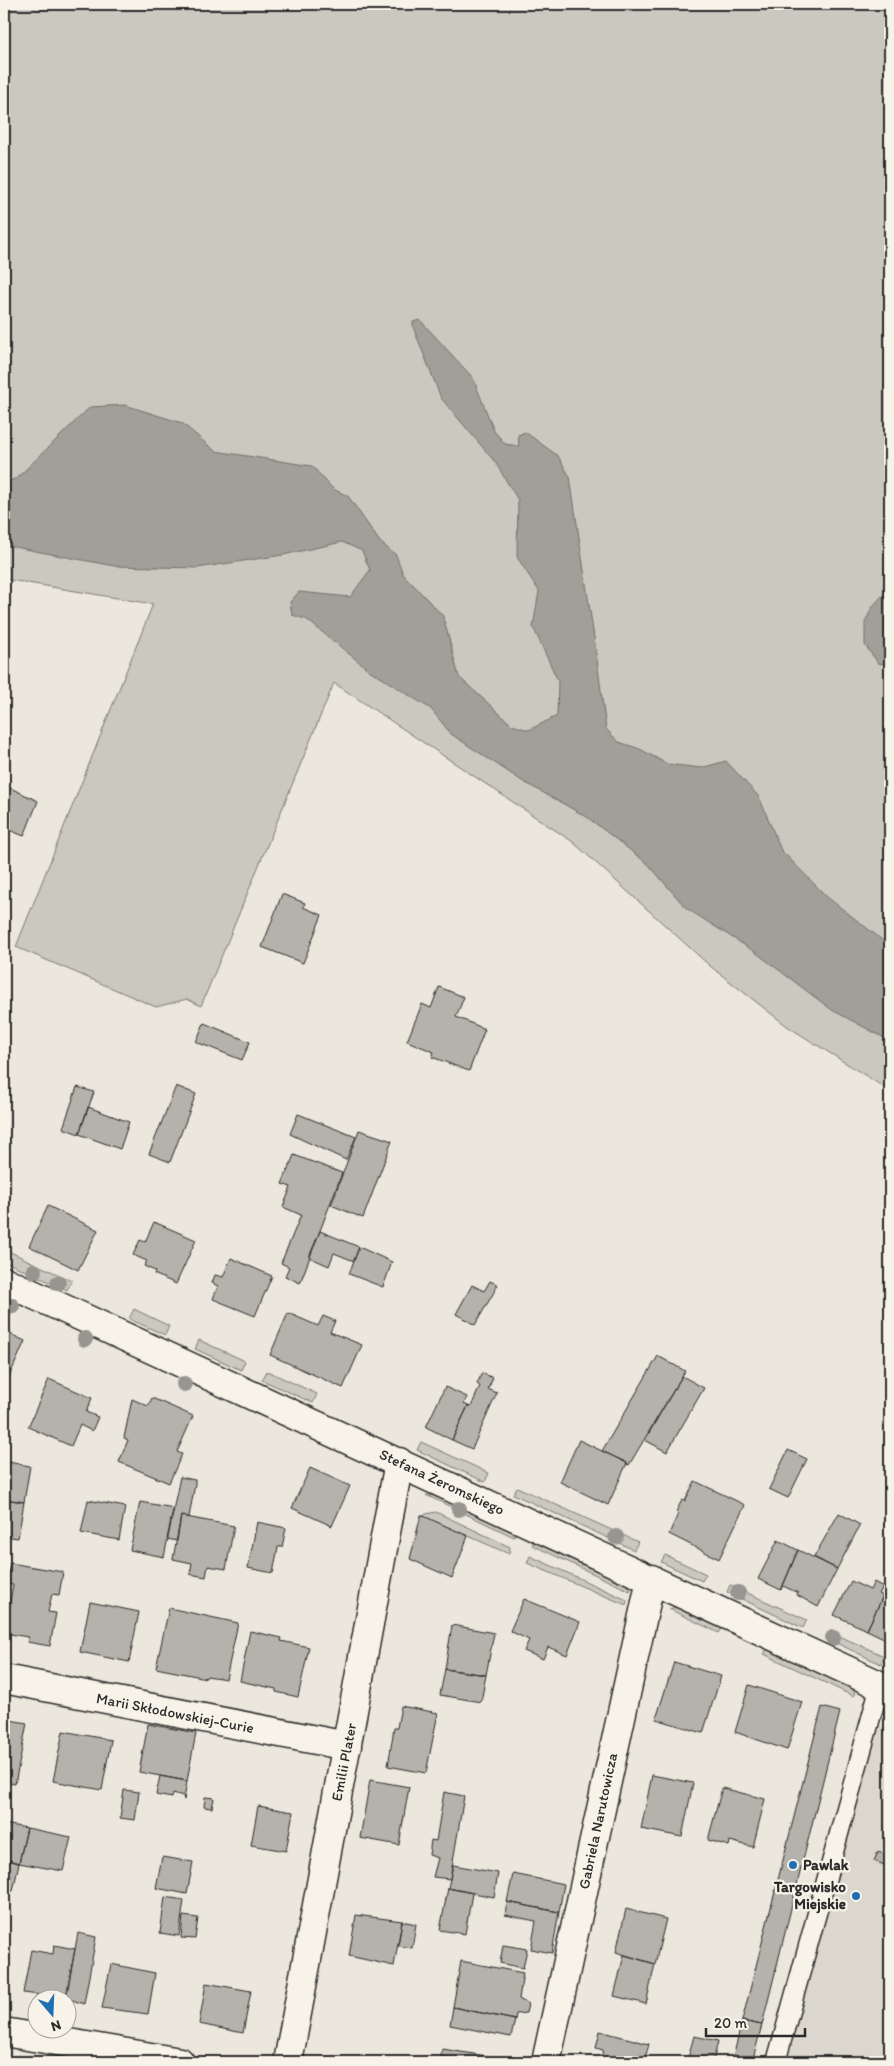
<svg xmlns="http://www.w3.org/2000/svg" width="894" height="2066" font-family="Itim,sans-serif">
	<rect width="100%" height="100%" fill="#ebe7dd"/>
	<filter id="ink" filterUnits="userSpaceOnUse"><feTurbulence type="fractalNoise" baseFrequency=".02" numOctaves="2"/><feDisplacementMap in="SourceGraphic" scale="10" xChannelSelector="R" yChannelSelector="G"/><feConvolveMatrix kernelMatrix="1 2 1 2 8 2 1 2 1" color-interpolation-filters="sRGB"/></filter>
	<g filter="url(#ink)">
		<path fill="#dbd7ce" d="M870,1720L890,1730V2062H776Z"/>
		<path fill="#cbc8bf" stroke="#7b7a75" d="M4,4H890V1091L787,1026L710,966L573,842L334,683L201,1006L187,999L156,1007L16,947L153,604L4,579Z
			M4,1249L72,1281L67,1290L4,1261Z
			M134,1309L169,1326L165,1335L129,1319Z
			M199,1340L245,1361L241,1370L195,1349Z
			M267,1371L317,1394L313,1403L262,1380Z
			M421,1442L489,1473L485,1482L417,1450Z
			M517,1487L638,1542L634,1550L513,1494Z
			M426,1495L438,1496L516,1530L514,1537Z
			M436,1512L510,1547L509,1554L421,1515Z
			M535,1539L633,1585L630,1591L532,1545Z
			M665,1555L706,1574L702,1581L661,1562Z
			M530,1556L627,1600L626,1605L527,1563Z
			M730,1585L807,1620L803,1628L727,1592Z
			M677,1607L723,1627L719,1633L669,1609Z
			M835,1634L884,1656L881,1664L832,1641Z
			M768,1648L850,1686L855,1693L853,1696L764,1654Z"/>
		<path fill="#a29f98" stroke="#72716c" d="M420,320L473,378L494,431L505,444L519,446L518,435L525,432L558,456L570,477L595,644L606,729L619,742L640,749L667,764L701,768L726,761L759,797L781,850L827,897L890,946V1041L832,1010L755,952L686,908L648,864L587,817L522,781L451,734L431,709L369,670L306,619L292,615L290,602L299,592L350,597L370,570L362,551L342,542L283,555L197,568L114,566L4,545V483L17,478L90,407L125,405L182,423L215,451L312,466L333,489L348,496L380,542L396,555L403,574L443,616L459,677L512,725L529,730L557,716L558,681L533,627L539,591L517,557L518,500L495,462L441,398L413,327V322Z
			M890,587V665L878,663L865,645V622L873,606Z"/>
		<path fill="#b5b2ab" stroke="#2b2b2b" d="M4,785L38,801L24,836L9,830L8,832L4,831Z
			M282,894L305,903L303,907L322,915L303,963L262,947Z
			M439,987L464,997L456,1017L485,1029L469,1071L432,1057L434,1052L407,1041L422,1004L431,1008Z
			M204,1023L250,1042L242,1060L196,1042Z
			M176,1086L196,1094L170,1162L149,1154Z
			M77,1087L94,1092L79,1134L63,1128Z
			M88,1107L129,1122L120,1149L79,1134Z
			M298,1114L356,1137L346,1160L290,1134Z
			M359,1130L392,1141L363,1218L331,1205Z
			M294,1155L342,1173L300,1283L285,1276L289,1267L281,1263L301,1215L283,1207L291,1187L282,1184Z
			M48,1206L98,1230L78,1270L29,1246Z
			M154,1222L196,1240L176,1284L154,1274L155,1271L144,1266L147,1261L133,1255L140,1240L145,1242Z
			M320,1231L359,1247L354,1261L334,1253L329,1266L309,1257Z
			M359,1247L392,1262L383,1287L349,1274Z
			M231,1258L272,1276L255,1316L213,1299L218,1286L212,1283L215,1275L223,1277Z
			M490,1281L498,1285L475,1325L456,1314L472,1285L484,1291Z
			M288,1313L318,1326L323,1316L335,1321L330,1332L362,1345L343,1388L270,1355Z
			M4,1331L25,1341L8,1379L4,1377Z
			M658,1356L685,1371L629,1465L626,1464L627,1463L602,1451Z
			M482,1373L493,1378L488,1389L497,1393L472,1449L452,1440L468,1406L471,1407L480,1386L477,1384Z
			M682,1376L704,1388L667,1452L645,1440Z
			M49,1379L92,1398L86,1412L98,1417L92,1431L80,1425L71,1446L28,1427Z
			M445,1387L467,1397L464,1404L468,1406L452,1440L426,1427Z
			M152,1398L193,1416L177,1452L182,1454L169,1483L119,1462L128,1440L124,1438L132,1399L148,1406Z
			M579,1440L627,1463L608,1505L560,1482Z
			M788,1450L807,1459L788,1498L769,1489Z
			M8,1462L30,1466L24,1502L4,1499Z
			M310,1468L350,1486L332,1526L292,1508Z
			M180,1477L195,1480V1484L189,1517L181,1516L177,1541L167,1539Z
			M695,1481L745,1505L719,1559L669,1534L678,1514L676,1512L682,1500L685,1501Z
			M4,1499L24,1502L18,1538L4,1536Z
			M88,1500L125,1507L119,1540L81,1533Z
			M140,1502L174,1508L164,1557L130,1550Z
			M839,1513L860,1525L837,1569L814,1557Z
			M421,1515L468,1536L452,1578L410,1559Z
			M181,1516L234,1526L226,1569L208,1566L206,1577L190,1574L192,1563L173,1559Z
			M257,1522L286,1528L282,1547H278L273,1573L248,1568Z
			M778,1540L798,1550L781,1590L758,1579Z
			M798,1550L837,1569L818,1607L797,1595L798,1593L783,1586Z
			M10,1563L63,1572L59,1595L52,1594L48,1612L56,1613L50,1646L27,1642L28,1637L4,1633L13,1585L6,1584Z
			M851,1581L870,1590L874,1582L883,1587L879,1594L883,1596L867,1630L834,1615Z
			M883,1596L890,1600V1641L867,1630Z
			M524,1599L580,1622L567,1655L548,1647L543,1659L524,1651L529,1640L510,1631Z
			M90,1602L139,1612L129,1662L80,1652Z
			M169,1608L238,1623L226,1679L207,1676L206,1678L156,1668Z
			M452,1625L494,1633L486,1675L445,1669Z
			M250,1631L282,1638L281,1641L309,1647L298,1697L276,1692V1689L240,1681Z
			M674,1662L721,1676L703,1733L656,1719Z
			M445,1669L486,1675L481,1702L440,1695Z
			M749,1685L802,1702L787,1750L735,1732Z
			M401,1706L438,1713L426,1773L388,1766L394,1728H397Z
			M822,1707L840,1712L762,2025L742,2021Z
			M4,1719L27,1723L15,1784L4,1782Z
			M148,1724L196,1733L187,1781L139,1772Z
			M63,1731L111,1740L102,1790L53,1781Z
			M652,1775L693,1783L682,1837L641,1829Z
			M160,1776L187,1781L184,1800L183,1796L173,1793L172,1798L156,1795Z
			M370,1780L409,1787L399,1845L360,1838Z
			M722,1788L765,1799L753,1847L730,1841L729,1846L708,1840Z
			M124,1790L139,1792L135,1820L120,1818Z
			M444,1792L464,1796L450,1879L433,1877L438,1858L429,1855L431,1840L436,1841Z
			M205,1797L214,1798L212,1808L204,1807Z
			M258,1806L293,1812L286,1851L251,1845Z
			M4,1824L27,1828L19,1863L4,1859Z
			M890,1826V1838L886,1836Z
			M27,1828L71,1837L63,1871L19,1863Z
			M878,1852L890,1856V1867L874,1861Z
			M162,1857L193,1862L187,1894L156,1888Z
			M4,1859L19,1863L13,1891L4,1890Z
			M453,1865L498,1873L494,1897L448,1888Z
			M513,1874L564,1884L559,1912L507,1902Z
			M448,1888L472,1893L465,1934L440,1930Z
			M165,1897L184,1900L179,1936L160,1933Z
			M507,1902L559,1912L552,1953L531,1949L536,1921L505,1915Z
			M626,1909L666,1919L655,1964L616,1952Z
			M356,1915L402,1921L394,1966L349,1956Z
			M183,1916L198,1918L195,1939L181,1938Z
			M402,1921L416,1924L412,1948L398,1946Z
			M78,1933L96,1937L84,2004L66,1998Z
			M54,1945L75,1949L66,1998L23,1993L31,1950L53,1954Z
			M503,1945L527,1949L523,1968L500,1963Z
			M624,1955L655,1964L646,2004L614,1996Z
			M461,1961L523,1973L519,1999L528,2004L526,2013L516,2014L515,2020L453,2007Z
			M111,1964L155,1973L148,2014L102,2008Z
			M206,1983L251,1991L243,2033L199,2024Z
			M453,2007L515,2020L511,2037L450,2025Z
			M742,2021L762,2025L752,2062H732Z
			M600,2031L649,2044L644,2062H600L603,2050L596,2048Z
			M694,2036L718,2041L713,2062H687Z
			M442,2049L487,2056L499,2058L498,2062H440Z
			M335,2059L355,2062H335Z"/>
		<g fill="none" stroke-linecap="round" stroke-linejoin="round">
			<g stroke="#2b2b2b" stroke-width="21">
				<path id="lane" d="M776,2062L880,1685"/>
			</g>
			<g stroke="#2b2b2b" stroke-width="31">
				<path id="street" d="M4,1281L890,1690
					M4,1679L347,1746
					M4,2032L180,2062
					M288,2062L399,1462
					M546,2062L651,1579"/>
			</g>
			<use href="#lane" stroke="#f7f3e8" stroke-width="18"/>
			<use href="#street" stroke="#f7f3e8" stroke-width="28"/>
		</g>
		<g fill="#97958f">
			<circle cx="34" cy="1271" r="8"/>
			<circle cx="58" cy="1283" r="8"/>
			<circle cx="12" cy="1306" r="8"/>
			<circle cx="85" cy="1339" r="8"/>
			<circle cx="184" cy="1384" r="8"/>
			<circle cx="459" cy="1509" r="8"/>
			<circle cx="616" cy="1537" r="8"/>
			<circle cx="738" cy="1593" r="8"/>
			<circle cx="833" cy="1638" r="8"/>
		</g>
	</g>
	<g fill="#1f6fb2" stroke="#f7f3e8" stroke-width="2">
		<circle cx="793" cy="1865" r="5"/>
		<circle cx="856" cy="1896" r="5"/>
	</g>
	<g text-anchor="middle" stroke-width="4.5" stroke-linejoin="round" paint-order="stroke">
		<g font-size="15" fill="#2b2b2b" stroke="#f7f3e8">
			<text transform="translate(442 1482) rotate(25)" y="5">Stefana Żeromskiego</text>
			<text transform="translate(175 1713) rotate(11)" y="5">Marii Skłodowskiej-Curie</text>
			<text transform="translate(344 1762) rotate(-79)" y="5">Emilii Plater</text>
			<text transform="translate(598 1821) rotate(-78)" y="5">Gabriela Narutowicza</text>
		</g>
		<g font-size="15" font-weight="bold" fill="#2b2b2b" stroke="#f7f3e8" text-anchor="start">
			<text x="803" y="1870">Pawlak</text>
			<text x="846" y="1892" text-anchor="end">Targowisko<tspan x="846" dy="17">Miejskie</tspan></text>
		</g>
	</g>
	<rect width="894" height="2066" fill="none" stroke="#f7f3e8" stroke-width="20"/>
	<rect x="10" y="10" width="874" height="2046" fill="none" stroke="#2b2b2b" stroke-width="2" filter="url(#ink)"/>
	<g transform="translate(52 2014) rotate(161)"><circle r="24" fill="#f7f3e8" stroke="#a5a39c"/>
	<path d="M0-4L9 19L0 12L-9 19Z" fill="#1f6fb2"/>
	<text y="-8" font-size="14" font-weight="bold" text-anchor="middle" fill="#2b2b2b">N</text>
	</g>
	<path d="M706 2028v8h99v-8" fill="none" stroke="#2b2b2b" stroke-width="2.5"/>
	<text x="714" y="2028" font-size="15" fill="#2b2b2b" stroke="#f7f3e8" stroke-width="4" paint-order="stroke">20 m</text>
</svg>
